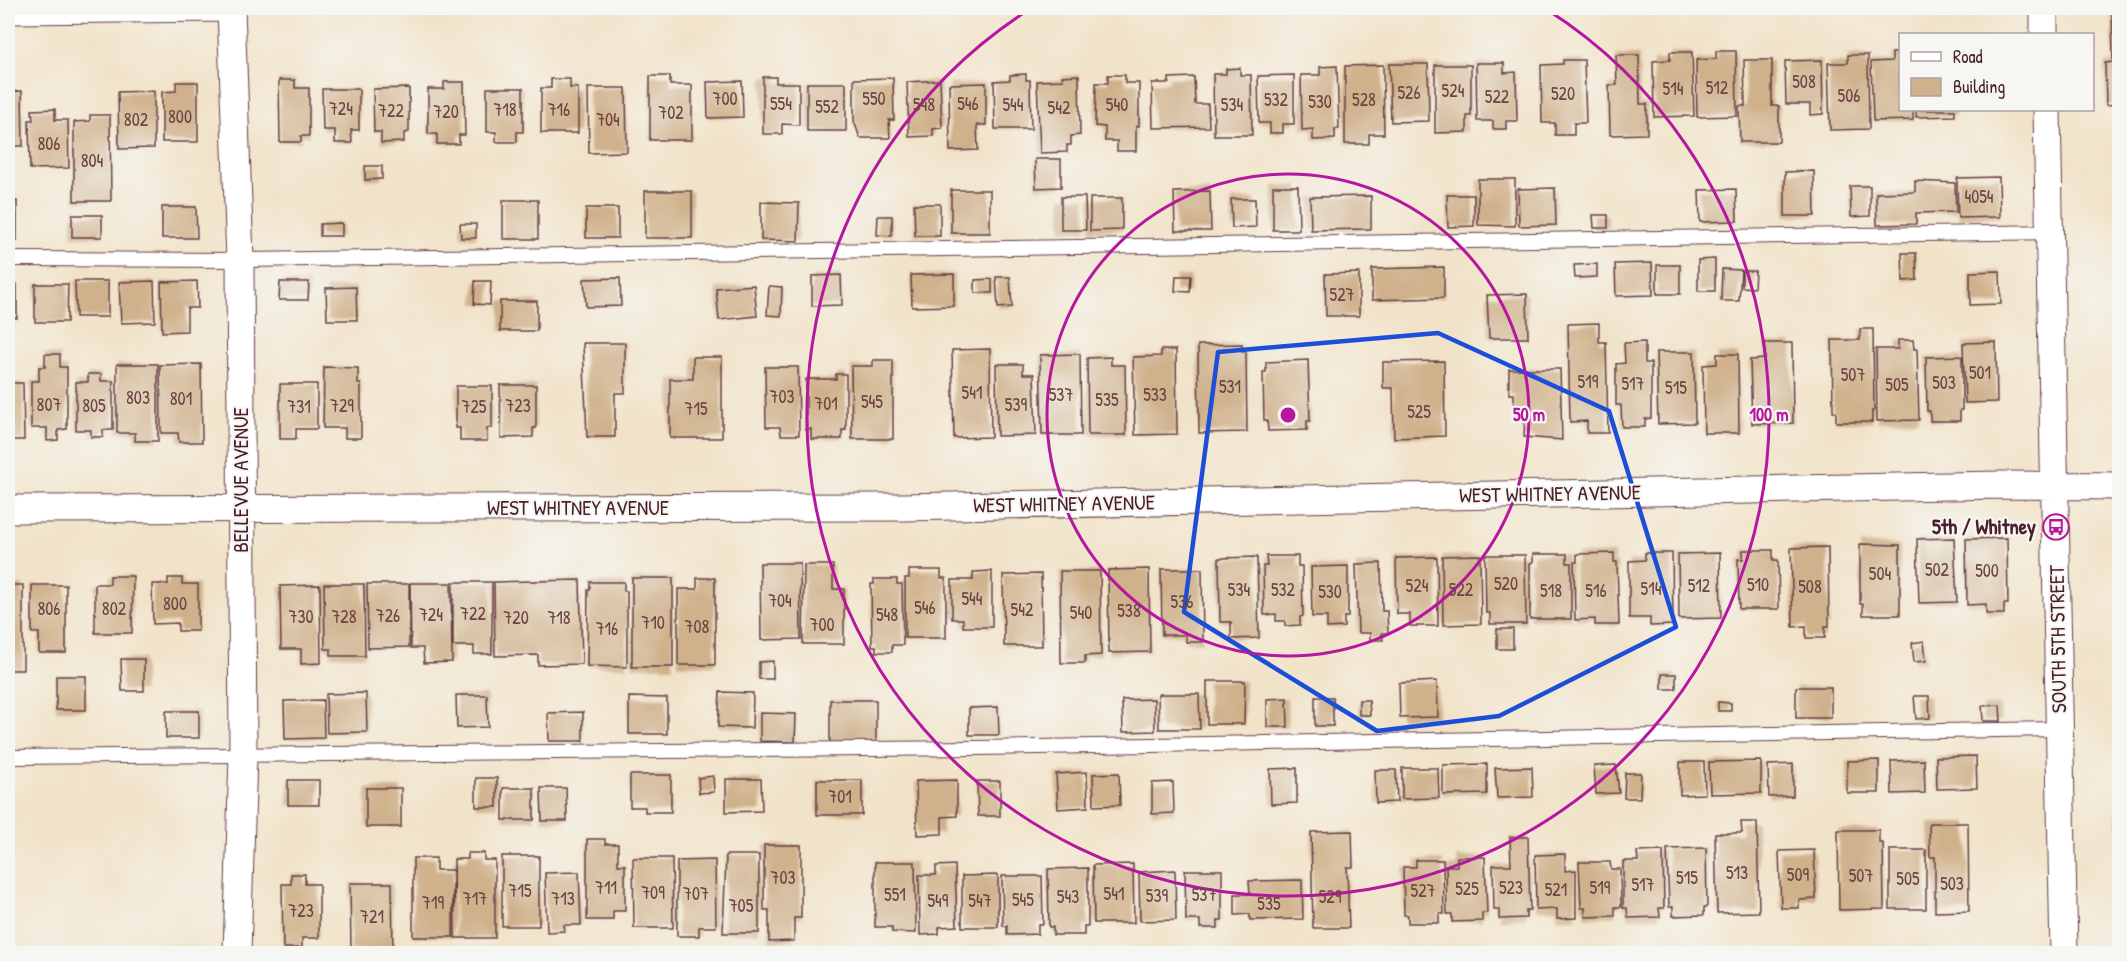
<svg xmlns="http://www.w3.org/2000/svg" width="2127" height="961" font-family="'Patrick Hand',sans-serif">
	<rect width="100%" height="100%" fill="#f6f6f2"/>
	<filter id="ink" filterUnits="userSpaceOnUse"><feTurbulence type="fractalNoise" baseFrequency=".0167" numOctaves="2"/><feDisplacementMap in="SourceGraphic" scale="12" xChannelSelector="R" yChannelSelector="G"/><feConvolveMatrix kernelMatrix="1 2 1 2 8 2 1 2 1" color-interpolation-filters="sRGB"/></filter>
	<filter id="wash" filterUnits="userSpaceOnUse"><feTurbulence type="fractalNoise" baseFrequency=".008" numOctaves="4" result="noise"/><feDisplacementMap in="SourceGraphic" scale="24" xChannelSelector="R" yChannelSelector="G"/><feGaussianBlur stdDeviation="1.35" result="paint"/><feColorMatrix in="noise" values="0 0 0 0 0 0 0 0 0 0 0 0 0 0 0 0 0 1.4 0 .05"/><feComposite in="paint" operator="in"/></filter>
	<g filter="url(#wash)">
		<rect width="100%" height="100%" fill="#f1e3c9"/>
		<g id="blocks">
			<path fill="#cfb18b" d="M2112,8H2120V104L2106,105L2105,63L2113,62Z
				M1716,51H1736L1737,116L1697,117L1696,60L1716,59Z
				M1670,52H1692L1694,116L1654,117L1653,61L1670,60Z
				M1892,53H1900V110H1913V120L1873,121L1871,62L1892,61Z
				M1616,55H1639L1640,104H1647V134L1610,135L1609,85H1617Z
				M1848,55H1868L1869,129L1830,130L1828,63H1848Z
				M1563,60H1584L1586,123H1574V135H1555V123H1542L1541,65L1563,64Z
				M1744,60H1772V106H1779V142H1740L1739,106H1745Z
				M1822,60L1823,114L1810,115V104H1786L1785,61Z
				M1476,63H1504V73L1516,72L1517,121H1506V129H1493V121H1477Z
				M1389,64H1428L1429,121L1391,122Z
				M1383,65L1384,134H1369V144H1345V66Z
				M1435,65H1471V116H1467V132L1435,133Z
				M1337,66L1339,129H1335V139L1313,140V129L1302,130L1301,75H1320V67Z
				M1240,68V75H1251L1252,135H1214L1213,74H1226V69Z
				M1026,74V80H1030L1031,129H995L994,81L1010,80V75Z
				M1079,75L1080,135L1071,136V145H1067V152L1040,153L1037,81L1063,80L1062,76Z
				M1108,75H1125V83H1139V126H1136V151H1117V141H1105V127L1095,126L1096,83H1108Z
				M1294,75V124H1283V133H1270V123H1259L1258,76Z
				M650,76H670V85H692V140H650Z
				M763,77H776V83H799V125L782,124V134H763Z
				M1194,77L1195,104H1208L1209,127L1153,128L1152,83H1169V78Z
				M893,78L894,120H889L890,138H860L854,121V79Z
				M551,79H570V88H578V133H541V88H551Z
				M279,80H295V88H309V136H301V142H280Z
				M940,80L942,128L933,129V136L909,137L907,82Z
				M742,81L743,117L708,118L707,82Z
				M176,82H198V142H162V92L176,91Z
				M444,82H464L465,135H459V144H437V134H428V89H444Z
				M807,83H846V131H807Z
				M986,83V125H977L978,150L950,151L949,84Z
				M409,88V132L404,133V142L381,143V132H374L373,89Z
				M487,88H523V132H517V142H496V132H487Z
				M588,88H626L627,152L589,153Z
				M322,89H359V130H351L352,143H335V130H323Z
				M22,91L23,146H8V92Z
				M154,91V148L119,149L118,92Z
				M55,109V120H68L69,168L30,169L29,120H33L32,110Z
				M1916,110H1955V116L1916,117Z
				M90,115H110L111,201H74V122L90,121Z
				M2114,129H2120V170H2115Z
				M1035,159H1061V187L1036,188Z
				M365,166H382V179L365,180Z
				M1814,171L1815,216H1785V172Z
				M1999,177L2000,217L1958,218L1957,178Z
				M1478,179H1515V226L1478,225Z
				M1915,181L1955,183L1956,212L1916,213V224L1877,225L1876,193L1915,192Z
				M1273,186H1298L1299,230H1273Z
				M1850,186H1870V216L1851,217Z
				M1555,188L1556,225L1519,226L1518,189Z
				M1736,189L1737,221L1700,222L1699,190Z
				M951,190H990V233H951Z
				M645,191H692V238H645Z
				M1210,191L1211,231H1175L1174,192Z
				M1447,195H1474V226L1448,227Z
				M1371,196V229L1311,230L1310,197Z
				M1061,197H1085L1086,230H1061Z
				M1090,198H1122V230L1090,231Z
				M1231,199H1255L1256,227L1232,228Z
				M503,200H538V239H503Z
				M8,201H17V240H8Z
				M761,202L799,203L798,241L761,240Z
				M914,204H940V236H915Z
				M162,207H196L197,238H162Z
				M586,208H618V238H586Z
				M72,215H102V237H72Z
				M1593,215H1608V228H1594Z
				M878,216H892V236L877,235Z
				M342,223V236H320V224Z
				M460,224H476V238H461Z
				M1902,253H1916L1917,280L1903,281Z
				M1715,259V291H1698V260Z
				M1652,263L1653,295L1616,296L1615,264Z
				M1597,264V277L1575,278L1574,265Z
				M1657,265H1680V294H1657Z
				M1444,267V298L1372,300V269Z
				M1722,269L1741,270L1739,301H1721Z
				M1742,271H1755L1754,288L1742,287Z
				M2000,271L2001,304L1970,305V272Z
				M1359,273V316H1326L1325,274Z
				M2117,273H2120V298H2117Z
				M954,274V306L912,307L911,275Z
				M841,275L842,305L812,306V276Z
				M1176,276H1191L1190,292L1175,291Z
				M996,277H1010L1012,307L998,308Z
				M620,278L621,306L586,307L584,279Z
				M992,279V293H975V280Z
				M75,281H108V317H76Z
				M154,281L155,322L121,323L119,282Z
				M197,281L198,308H187V331L162,332L161,282Z
				M475,281H491L490,305L474,304Z
				M280,282H309L308,300H279Z
				M8,284H17V318H8Z
				M35,284H68L67,322H35Z
				M754,285L757,316L719,320L716,288Z
				M769,286L782,287L781,316L767,315Z
				M356,287L357,320H327L326,288Z
				M1527,294L1528,338H1489L1487,295Z
				M500,301H537V331H500Z
				M1599,323V342H1606L1608,433H1587V421L1570,422L1568,324Z
				M1860,329H1873L1874,411H1872V422H1836V412H1833L1832,340H1860Z
				M1898,340H1913L1914,349H1917L1919,420L1877,421L1876,349H1898Z
				M1645,342V363H1651V418L1645,419V427H1622L1621,405H1616V364L1625,363L1624,343Z
				M1996,342L1997,402L1965,403L1963,343Z
				M583,343H625V393H615V437H587Z
				M1765,343H1792L1793,423L1752,424L1750,360L1765,359Z
				M1242,344V352H1246L1247,432L1199,433L1198,345Z
				M990,349L991,437L954,438L952,350Z
				M1161,350H1176L1177,434L1135,435L1133,357L1161,356Z
				M1656,352H1694L1695,423L1658,424Z
				M45,354H60V367H67V429L58,430V440L47,441V428H31V381H39V367H45Z
				M1080,354L1081,435H1042L1040,355Z
				M1717,354H1738L1739,433H1704L1703,365L1717,364Z
				M1962,356V410H1960V421H1930V411H1927L1926,357Z
				M693,357H722V438H670V379H693Z
				M1111,357V365H1125L1126,435H1088L1087,358Z
				M873,360H893V439H852L851,366H873Z
				M1308,360L1310,421H1307V430L1268,431L1267,420H1264L1263,372H1266V362Z
				M1444,361L1445,436L1394,438L1393,388H1383V362Z
				M117,364H158V441H135V433H117Z
				M201,364L202,442H179L178,433H161L160,365Z
				M996,364H1023V374H1034L1036,435L997,436Z
				M324,367L358,368V384H361V438H345V428H323Z
				M765,367H798L799,435H781L780,427H766Z
				M1509,369H1560L1562,440L1524,437L1525,416H1514V394H1509Z
				M88,374H101V381H113V430H103V437H91V430H76V382H88Z
				M836,374H846V430H842V439H811V429L806,430V379H836Z
				M8,383H23L24,440H8Z
				M280,384H317V429H296V439H280Z
				M500,385H536V428H533V437L501,438Z
				M456,386H492V428H487V441H460V428H456Z
				M1954,538L1957,602L1919,603L1917,539Z
				M2007,538L2008,604H2004V614H1986V604L1967,605L1966,539Z
				M1860,544L1900,545V615H1863V604H1860Z
				M1828,547L1829,626H1825V638H1806V626L1793,627L1791,548Z
				M1743,550H1773V560H1778L1779,609H1739L1738,559H1743Z
				M1614,553V562H1617L1619,625H1595V619L1575,620L1574,562H1577V554Z
				M1645,553H1672L1673,625L1650,626V618H1629V561L1645,560Z
				M1720,553L1721,618L1679,619L1678,554Z
				M1533,554H1567V563H1571V619H1530V563L1533,562Z
				M1480,555L1481,624L1443,625L1442,556Z
				M1485,555H1525L1526,624H1490V613H1486Z
				M1266,556H1298V566H1302L1303,616L1300,617V625L1285,626V621H1276V614L1264,615L1263,566H1267Z
				M1257,557L1259,638L1231,639V622H1220L1219,558Z
				M1437,557L1438,626H1410V614H1397L1396,558Z
				M760,563H800L801,639L761,640Z
				M1381,563L1382,611H1387L1388,633H1382L1383,640H1370V633H1358L1356,564Z
				M804,565H833V589H844V644H803Z
				M1348,566V617H1344V627L1327,628V617H1312L1311,567Z
				M1149,569L1150,652L1109,653L1108,570Z
				M1161,569H1202L1203,642H1186V635H1162Z
				M909,570H941V578H946V638H905V578H909Z
				M992,571V627H963V619H952V580H973V572Z
				M1060,571H1100L1101,655L1085,656V663H1061Z
				M1041,574L1042,646H1004L1003,575Z
				M110,576H133L132,633H95V584H110Z
				M168,578H182V584H198V631H178V623L153,624L152,584H168Z
				M632,578H673V667H632Z
				M697,578H715V665H678V589H697Z
				M874,579H897V584H902L903,645H892V652H876V646H872L871,584H874Z
				M580,580L582,664L538,665V655L495,656L494,582Z
				M453,582H492V654H474V646H453Z
				M590,582H624V591H627V667L587,666L588,590H590Z
				M410,583H451L452,662L424,663L423,648H411Z
				M324,584H364L365,656H331V649H325Z
				M367,584H409V647L368,648Z
				M8,585H23V670H8Z
				M32,585H66V653H39V633H32Z
				M320,585L321,663L301,664V649H281L280,586Z
				M1497,629H1513V649H1497Z
				M1924,641L1926,661L1914,662L1912,643Z
				M121,659H144V691H122Z
				M773,661V679H759V662Z
				M1662,674H1676V689H1662Z
				M56,676H86V710H56Z
				M1207,681H1245L1244,724H1207Z
				M1437,681L1438,717L1400,718L1399,683Z
				M1796,687H1831V718H1796Z
				M720,692L753,693L752,728L718,727Z
				M366,693L367,732L327,733L326,694Z
				M1158,694H1199L1200,729H1159Z
				M456,695H487L488,727L457,728Z
				M1914,696H1929L1930,718L1916,719Z
				M629,697L667,698V734H629Z
				M1315,697H1333V726H1315Z
				M1287,698L1288,727H1267V699Z
				M1154,699L1155,731L1123,732L1122,700Z
				M323,700L324,738L285,739L284,701Z
				M830,700H876V744L830,743Z
				M1359,700H1369L1370,715H1359Z
				M1718,702L1731,703V711H1718Z
				M2000,705L2001,721H1983L1982,706Z
				M998,707L999,735H969V708Z
				M166,711H199V738H166Z
				M583,712V741H549L548,713Z
				M760,713L796,714L795,742L760,741Z
				M1976,756L1977,788L1937,789L1936,757Z
				M1879,760V793H1847V761Z
				M1924,760L1925,793L1892,794L1891,761Z
				M2116,760H2120V786H2117Z
				M1761,761V793L1710,794L1709,762Z
				M1680,762H1704L1705,794L1680,795Z
				M1487,764V794L1443,795V765Z
				M1793,764V796L1769,797L1768,765Z
				M1616,765L1619,793L1596,794L1594,766Z
				M1532,767L1533,797L1497,798L1495,768Z
				M1297,768V803L1271,804L1270,769Z
				M1402,768H1438L1439,798L1402,799Z
				M1375,770H1396L1397,802L1376,803Z
				M1087,772L1088,807L1058,809L1056,774Z
				M1119,773L1120,805L1094,806L1093,774Z
				M1625,773H1641L1640,798H1624Z
				M630,775H671V812H645V807H630Z
				M713,776L714,792L699,793L698,778Z
				M476,778H497V807H476Z
				M726,779H761L762,811L726,812Z
				M288,780H319V805H288Z
				M817,780H862V815H817Z
				M957,780V816L942,817V834L917,835L916,781Z
				M977,781H1000V816H978Z
				M1173,782L1174,813L1152,814V783Z
				M366,788H401V827H366Z
				M503,788H534V820H503Z
				M541,788H566L567,821H542Z
				M2117,792H2120V827H2117Z
				M1741,822H1757L1759,912L1717,913L1715,833H1742Z
				M1929,823H1968L1969,911L1935,912V857H1930Z
				M1838,830H1879V843H1883L1884,909L1839,910Z
				M1352,831L1353,867H1347L1349,928H1313L1311,832Z
				M1510,837H1528L1530,910H1526V918L1499,919V910H1494L1493,865H1511Z
				M587,839H605V844H618V865H625V911H613V920H587Z
				M764,845H801V918H794V941L769,942V910H764Z
				M1706,848L1707,907H1704V915L1673,916V907H1669L1667,849Z
				M1814,850L1816,899L1799,900V908H1781L1779,851Z
				M1890,850H1926V909H1890Z
				M1663,851L1664,908H1659L1660,917L1628,918L1627,908H1623V861H1638L1637,852Z
				M468,853H484V860H495V938H455L454,859H468Z
				M1565,854V871L1576,870V918L1557,919V909L1536,910L1535,855Z
				M726,855H759V933H723Z
				M502,856H539V926H502Z
				M1457,857H1485L1487,913H1482V921L1452,922V914H1447L1446,866H1457Z
				M413,858H436V870H453V937H413Z
				M633,858H672L673,928H634Z
				M715,860L716,927H699V936H677V861Z
				M1416,860H1443L1444,914H1439V923H1408V915H1404L1403,867H1416Z
				M875,862H915L916,933L892,932V927H875Z
				M1579,862H1610L1611,869H1620L1621,907H1615V916L1585,917V908H1581Z
				M1133,864L1134,923H1094L1093,865Z
				M955,865L957,926L939,927V934L920,935L919,875H936V866Z
				M1088,868V926H1084V935H1053V927H1049L1048,869Z
				M1175,870L1176,920L1140,921L1139,872Z
				M1185,870H1222V920H1218V928H1200V920H1186Z
				M579,872L581,925H564L565,931L547,932L545,873Z
				M291,874H305V884H319V938H302V948H283L282,884H291Z
				M998,875V927H962V876Z
				M1002,876H1042L1043,924H1038V934L1007,935V926H1003Z
				M1302,880L1303,919L1250,920V914L1235,915V894H1250L1249,881Z
				M350,883H392L393,950L351,951Z"/>
		</g>
	</g>
	<g filter="url(#ink)">
		<use href="#blocks" fill-opacity="0" stroke="#633c43" stroke-width="1.5"/>
		<g fill="none" stroke-linecap="round" stroke-linejoin="round">
			<g stroke="#633c43" stroke-width="16">
				<path id="service" d="M8,259L240,260L2050,232
					M8,757L976,748L2060,729"/>
			</g>
			<g stroke="#633c43" stroke-width="29">
				<path id="minor" d="M231,8L240,260L243,755L237,954
					M2044,8V34
					M8,10L232,8
					M2047,110L2064,954
					M8,509L903,507L2000,485L2120,486"/>
			</g>
			<use href="#service" stroke="#fff" stroke-width="14"/>
			<use href="#minor" stroke="#fff" stroke-width="27"/>
		</g>
	</g>
	<path fill="none" stroke="#1d4ed8" stroke-width="4.5" stroke-linejoin="round" d="M1438,333L1609,411L1676,627L1499,716L1377,731L1184,612L1218,352Z"/>
	<g fill="none" stroke="#b5179e" stroke-width="3">
		<circle cx="1288" cy="415" r="241"/>
		<path d="M1546 9A481 481 0 1 1 1030 9"/>
	</g>
	<defs>
		<g id="bus-ring" transform="scale(1.35)"><circle r="9.5" fill="#f6f6f2" stroke="#b5179e" stroke-width="1.5"/><path d="M-5-6H5V4H4V6H2V4H-2V6H-4V4H-5ZM-3.5-4V0h7V-4ZM-3.5 1.2v1.5H-2V1.2ZM2 1.2v1.5H3.5V1.2Z" fill="#b5179e"/></g>
	</defs>
	<g fill-rule="evenodd">
		<use href="#bus-ring" x="2056" y="527"/>
	</g>
	<g text-anchor="middle" stroke-width="4.5" stroke-linejoin="round" paint-order="stroke">
		<g font-size="18" fill="#6b4443">
			<text x="1804" y="88">508</text>
			<text x="1717" y="94">512</text>
			<text x="1673" y="95">514</text>
			<text x="1453" y="97">524</text>
			<text x="1409" y="99">526</text>
			<text x="1563" y="100">520</text>
			<text x="1849" y="102">506</text>
			<text x="1497" y="103">522</text>
			<text x="725" y="105">700</text>
			<text x="874" y="105">550</text>
			<text x="1276" y="106">532</text>
			<text x="1364" y="106">528</text>
			<text x="1320" y="108">530</text>
			<text x="781" y="110">554</text>
			<text x="968" y="110">546</text>
			<text x="924" y="111">548</text>
			<text x="1013" y="111">544</text>
			<text x="1117" y="111">540</text>
			<text x="1232" y="111">534</text>
			<text x="827" y="113">552</text>
			<text x="1059" y="114">542</text>
			<text x="341" y="115">724</text>
			<text x="505" y="116">718</text>
			<text x="559" y="116">716</text>
			<text x="391" y="117">722</text>
			<text x="446" y="118">720</text>
			<text x="671" y="119">702</text>
			<text x="180" y="123">800</text>
			<text x="136" y="126">802</text>
			<text x="608" y="126">704</text>
			<text x="49" y="150">806</text>
			<text x="92" y="167">804</text>
			<text x="1979" y="203">4054</text>
			<text x="1342" y="301">527</text>
			<text x="1980" y="379">501</text>
			<text x="1853" y="381">507</text>
			<text x="1588" y="388">519</text>
			<text x="1944" y="389">503</text>
			<text x="1633" y="390">517</text>
			<text x="1897" y="391">505</text>
			<text x="1230" y="393">531</text>
			<text x="1676" y="394">515</text>
			<text x="972" y="399">541</text>
			<text x="1061" y="401">537</text>
			<text x="1155" y="401">533</text>
			<text x="782" y="403">703</text>
			<text x="138" y="404">803</text>
			<text x="181" y="405">801</text>
			<text x="1107" y="406">535</text>
			<text x="872" y="408">545</text>
			<text x="826" y="410">701</text>
			<text x="49" y="411">807</text>
			<text x="1016" y="411">539</text>
			<text x="94" y="412">805</text>
			<text x="342" y="412">729</text>
			<text x="518" y="412">723</text>
			<text x="299" y="413">731</text>
			<text x="474" y="413">725</text>
			<text x="696" y="415">715</text>
			<text x="1419" y="418">525</text>
			<text x="1937" y="576">502</text>
			<text x="1987" y="577">500</text>
			<text x="1880" y="580">504</text>
			<text x="1506" y="590">520</text>
			<text x="1758" y="591">510</text>
			<text x="1417" y="592">524</text>
			<text x="1699" y="592">512</text>
			<text x="1810" y="593">508</text>
			<text x="1651" y="595">514</text>
			<text x="1239" y="596">534</text>
			<text x="1283" y="596">532</text>
			<text x="1461" y="596">522</text>
			<text x="1551" y="597">518</text>
			<text x="1596" y="597">516</text>
			<text x="1330" y="598">530</text>
			<text x="972" y="605">544</text>
			<text x="780" y="607">704</text>
			<text x="1182" y="608">536</text>
			<text x="175" y="610">800</text>
			<text x="925" y="614">546</text>
			<text x="49" y="615">806</text>
			<text x="114" y="615">802</text>
			<text x="1022" y="616">542</text>
			<text x="1129" y="617">538</text>
			<text x="1081" y="619">540</text>
			<text x="473" y="620">722</text>
			<text x="431" y="621">724</text>
			<text x="887" y="621">548</text>
			<text x="388" y="622">726</text>
			<text x="301" y="623">730</text>
			<text x="344" y="623">728</text>
			<text x="516" y="624">720</text>
			<text x="559" y="624">718</text>
			<text x="653" y="629">710</text>
			<text x="822" y="631">700</text>
			<text x="697" y="633">708</text>
			<text x="607" y="635">716</text>
			<text x="840" y="803">701</text>
			<text x="1737" y="879">513</text>
			<text x="1798" y="881">509</text>
			<text x="1861" y="882">507</text>
			<text x="783" y="884">703</text>
			<text x="1687" y="884">515</text>
			<text x="1908" y="885">505</text>
			<text x="1952" y="890">503</text>
			<text x="1643" y="891">517</text>
			<text x="606" y="894">711</text>
			<text x="1511" y="894">523</text>
			<text x="1600" y="894">519</text>
			<text x="1467" y="895">525</text>
			<text x="1556" y="896">521</text>
			<text x="520" y="897">715</text>
			<text x="1423" y="897">527</text>
			<text x="653" y="899">709</text>
			<text x="696" y="900">707</text>
			<text x="1114" y="900">541</text>
			<text x="895" y="901">551</text>
			<text x="1204" y="901">537</text>
			<text x="1157" y="902">539</text>
			<text x="1068" y="903">543</text>
			<text x="1330" y="903">529</text>
			<text x="475" y="905">717</text>
			<text x="563" y="905">713</text>
			<text x="1023" y="906">545</text>
			<text x="938" y="907">549</text>
			<text x="980" y="907">547</text>
			<text x="433" y="909">719</text>
			<text x="1269" y="910">535</text>
			<text x="741" y="912">705</text>
			<text x="301" y="917">723</text>
			<text x="372" y="923">721</text>
		</g>
		<g font-size="21" fill="#4a1f2b" stroke="#f6f6f2">
			<text transform="translate(241 480) rotate(-90)" y="7">BELLEVUE AVENUE</text>
			<text transform="translate(1550 494) rotate(-1)" y="7">WEST WHITNEY AVENUE</text>
			<text transform="translate(1064 504) rotate(-1)" y="7">WEST WHITNEY AVENUE</text>
			<text x="578" y="515">WEST WHITNEY AVENUE</text>
			<text transform="translate(2058 639) rotate(-91)" y="7">SOUTH 5TH STREET</text>
		</g>
		<g font-size="21" font-weight="bold" fill="#4a1f2b" stroke="#f6f6f2" text-anchor="end">
			<text x="2036" y="534">5th / Whitney</text>
		</g>
	</g>
	<circle cx="1288" cy="415" r="9" fill="#b5179e" stroke="#f6f6f2" stroke-width="3"/>
	<g font-size="18" text-anchor="middle" font-weight="bold" fill="#b5179e" stroke="#f6f6f2" stroke-width="4.5" stroke-linejoin="round" paint-order="stroke">
		<text x="1529" y="421">50 m</text>
		<text x="1769" y="421">100 m</text>
	</g>
	<rect width="2127" height="961" fill="none" stroke="#f6f6f2" stroke-width="30"/>
	<rect x="1899" y="33" width="195" height="78" fill="#f6f6f2" stroke="#b1a0a2" stroke-width="1.5"/>
	<rect x="1911" y="52" width="30" height="9" fill="#ffffff" stroke="#b1a0a2" stroke-width="1.5"/>
	<text x="1953" y="63" font-size="18" fill="#4a1f2b">Road</text>
	<rect x="1911" y="78" width="30" height="18" fill="#cfb18b" stroke="#b1a0a2" stroke-width="1.5"/>
	<text x="1953" y="93" font-size="18" fill="#4a1f2b">Building</text>
</svg>
